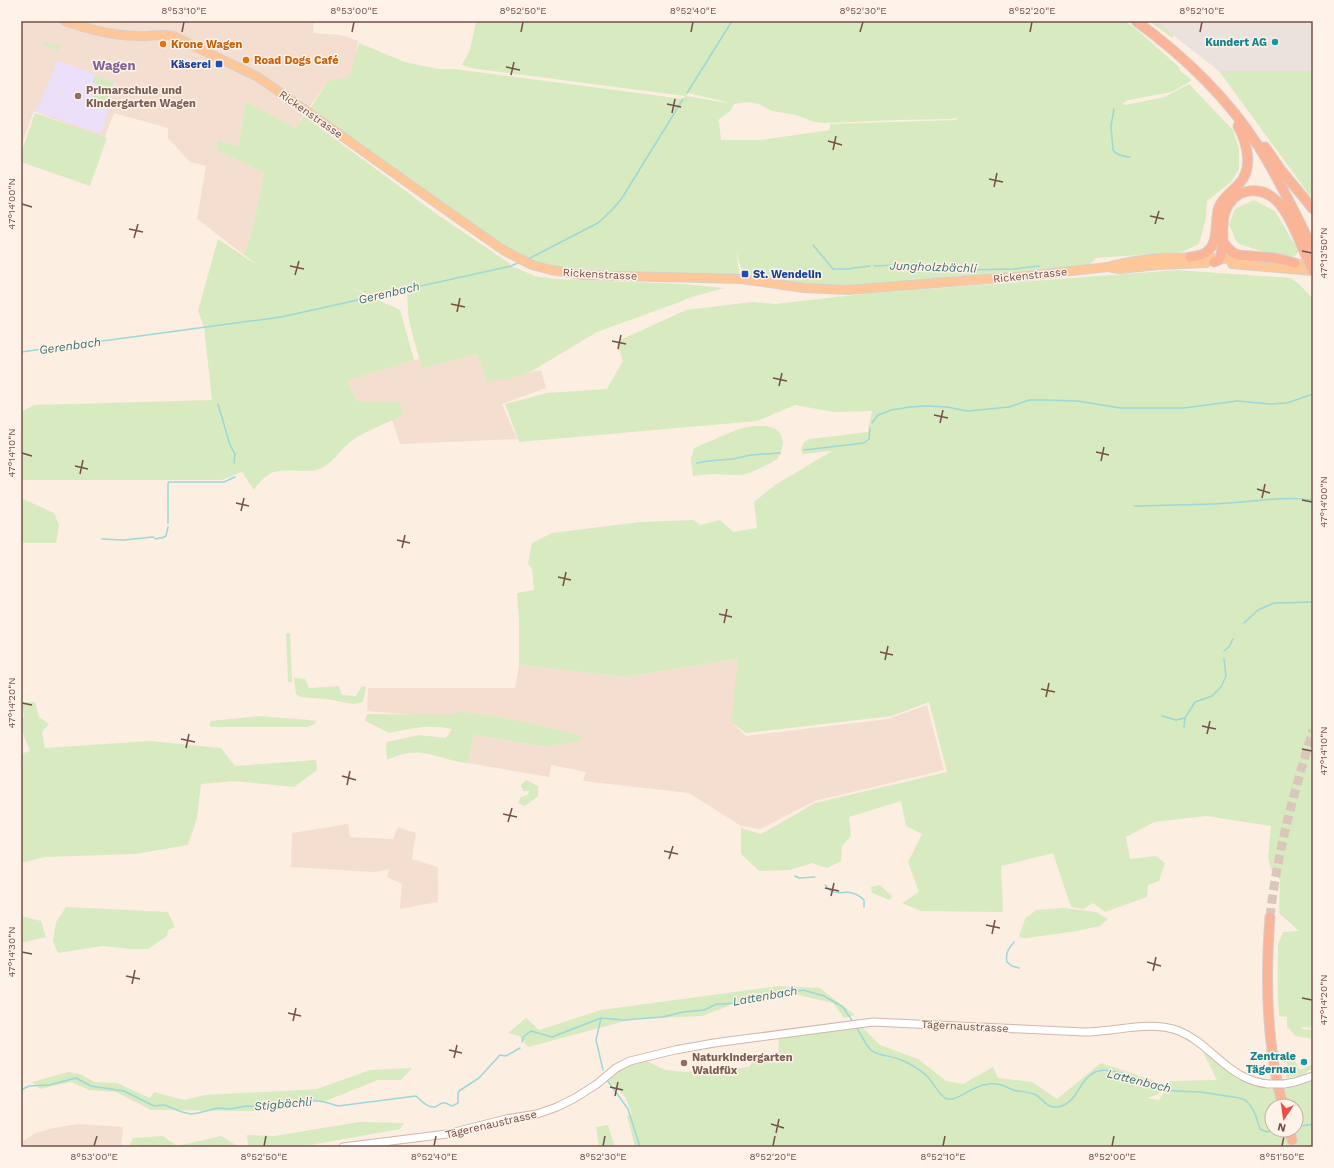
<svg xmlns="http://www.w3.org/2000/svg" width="1334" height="1168" font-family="'Work Sans',sans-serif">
	<rect width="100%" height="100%" fill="#fdeee2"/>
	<path fill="#f4ded0" d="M21,21H314L313,33L341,35L358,41L352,78L328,81L295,128L245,101L239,146L218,140L216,150L264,173L253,227L244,255L197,219L206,166L190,162L168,138V128L114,113L104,139L34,111L23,141H21Z
		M477,354L487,381L541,370L546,388L502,404L517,439L400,444L392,420L403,415L357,401L347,381L414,360L420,359L422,369Z
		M739,659L731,722L746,736L888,719L927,705L944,770L815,801L760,829L741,826L689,793L583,781L586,772L551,765L549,777L468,763L474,735L546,747L580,741L558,730L516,720L460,711L452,715H415L367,711L368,688H515L519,665L626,677Z
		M348,824L350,837L393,839L398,827L416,833L412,859L438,867V902L400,909L402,884L387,877L389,869L374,872L291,867L292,833Z
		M78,1124L123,1127L121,1147H21V1142L36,1133L53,1128Z"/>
	<path fill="#ebe1dd" d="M1155,21H1313V71H1219Z"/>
	<path fill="#ebdff9" d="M58,60L117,83L101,134L36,111Z"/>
	<path fill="#d8eac0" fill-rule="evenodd" d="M476,21H1125L1136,29L1179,67L1180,71L1192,80L1172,92L1128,100L1122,104L1125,105L1165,97L1189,84L1233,130L1239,149V169L1231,182L1207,201L1206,218L1199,244L1182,252L1096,258L1090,264L1080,266L888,283L847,286L805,284V285L773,280L760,276L743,274L736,252L740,275L565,273L518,258L308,112L328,81L349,77L359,43L405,62L438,69H454L683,99L685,96L470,68L462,65L470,50ZM688,93L726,102L727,103L686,96ZM749,102L759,104L772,111L796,115L814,122L824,123L898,120L950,119L958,118L956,120L830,124V130L760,140H721L719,121H717L731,110L734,104Z
		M1149,21H1155L1174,35L1172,38Z
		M44,42L55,46L57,42L61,44L58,51L43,45Z
		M1219,71H1313V200Z
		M96,75L114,82L104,110L90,106L96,88H99L100,86L92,82Z
		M245,101L295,128L304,116L438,215L509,263L511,266L535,276L555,279L684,284L724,288L692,297L677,303L597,332L532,371L509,379L487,381L477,354L422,369C418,352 412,336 409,319C407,309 409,296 405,287L401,293L380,299L349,287L400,310L414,360L347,381L357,401L399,402L403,415C386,424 367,430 351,441C340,450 333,464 319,469C314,471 307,471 301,471C276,470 269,469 254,490L242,472L222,480H21V412L34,405L212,400L204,327L198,311L218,239L252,262L255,263L244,255L253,227L264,173L216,150L218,140L239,146Z
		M35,113L107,138L90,186L21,162V153Z
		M1254,200L1275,211L1299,252L1293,257L1263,252L1237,243L1229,224L1235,209Z
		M1177,270L1291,278L1300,285L1313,299V1028L1302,1027V1029L1313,1030V1039L1296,1036L1287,1027V1017L1279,1016L1278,997V944L1283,932L1299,931L1279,913L1280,880L1271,869L1268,858L1271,826L1206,816L1154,822L1126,837L1130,859L1156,856L1165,863L1159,881L1148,885L1147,897L1105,912L1093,903L1083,909L1071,907L1053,853L1001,866L1003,912L921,911L902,903L919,892L908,862L922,834L906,826L901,801L849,817L851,836L842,846L841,861L827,868L812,863L790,870L759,871L741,854V828L761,834L815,803L947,772L929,702L892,716L746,733L731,722L738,659L626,677L519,665V620L517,593L534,590L532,568L528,564L532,543L552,533L640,522L694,520L700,525L720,520L733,532L757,528L754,502L775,485L832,451L804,454L802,453L801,449L804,442L810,439L868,432L872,411L834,412L795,405L757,421L519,442L505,404L547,393L607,389L623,361L616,342L686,310L752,302L775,304L863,294Z
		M746,427C760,426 781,422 783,442C783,447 780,455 777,459C774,462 754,471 749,473C738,477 726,474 715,474C708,474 700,475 693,476L691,459L694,448L734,431Z
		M21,498L54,513L59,525L56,543H21Z
		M286,633H290L292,682H288Z
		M294,678L305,679L309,688L339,686L342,695L356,696L362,686L366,687L363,702L353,704L326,699L300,697L296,694Z
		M22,702H35L39,717L49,724L42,732L45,748L150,741L221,748L235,766L316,760L317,770L294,787L235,781L201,784L197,818L188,845L135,854L45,857L21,863V754L30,751L21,729V717H24Z
		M460,711L516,720L583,736L580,741L546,747L474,735L468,763C448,762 429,750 408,753C401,754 394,757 387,760L386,749L387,742L419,735L446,738L452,729C431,724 410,728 389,733L365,721L367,714L452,715Z
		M261,716C279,718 297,718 316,721L315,724L308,727H210V721Z
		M526,780L538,786V796L525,806L518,803L521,797L528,795L529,791H523L521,785Z
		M880,885L892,896L890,900L872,893L871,887Z
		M66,907L168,912L175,927L168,930L167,936L148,949H131L102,946L58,953L53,941L56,922Z
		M1064,908L1096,912L1108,919L1100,926L1077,931L1027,938H1021L1019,936L1026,917L1030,915L1036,910Z
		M21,916L41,921L46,937L21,943Z
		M778,986L820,988L855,1015L844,1018L833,1003L794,994L741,1001L702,1016L633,1019L528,1047L519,1036L508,1033L526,1018L539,1030L601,1010Z
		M861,1026L880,1045L918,1059L946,1081L963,1084L993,1067L998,1078L1032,1082L1057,1099L1101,1063L1161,1083L1159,1094L1147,1098L1159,1100L1170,1081L1217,1080L1203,1052L1237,1079L1269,1089L1298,1086L1313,1079V1147H635L627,1116L632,1115L626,1098L609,1081L610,1076L626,1065L646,1061L666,1070L686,1072L749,1067L755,1059L778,1063L779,1037ZM1272,1106H1296V1130H1272Z
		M1294,1059L1298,1067L1300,1070L1313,1064V1068L1300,1076L1286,1078L1287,1061Z
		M412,1068L401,1080H378L328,1100L257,1111L151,1110L116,1092L89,1090L71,1082L40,1089L32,1082L68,1072L80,1074L95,1082L117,1083L150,1098L154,1092L184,1100L205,1095L317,1089L370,1070Z
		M359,1122L404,1123L400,1129L299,1147H251L248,1146L247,1135L274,1136Z
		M608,1125L615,1147H599L596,1127Z
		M163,1136L177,1146L221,1136L239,1147H129L133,1138Z"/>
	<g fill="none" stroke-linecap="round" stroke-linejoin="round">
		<path stroke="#9cd8d7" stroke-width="1.5" d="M687,93L732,21
			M1114,109L1111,126L1113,150C1117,156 1123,156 1130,157
			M813,245L833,269H847L870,266
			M528,259L598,223L613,209L622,198L683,99
			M874,266L898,265L964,270L1014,269L1039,266
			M21,352L281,317L511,266L520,262
			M218,404L230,445L235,454L234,463
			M872,423L878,415L884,413L891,410L910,407L925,406L947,407L967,411L1009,407L1029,400H1048L1078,401L1120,408H1184L1237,401L1270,404L1287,403L1313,394
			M804,450L864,443L869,439L870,428
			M697,463L708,461L733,459L751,455L780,453
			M1134,506C1166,505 1198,505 1230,503C1258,501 1285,496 1313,500
			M168,523V484L169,482H224L235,477
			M102,539L124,540L153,537L156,539L159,538H162L166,536L168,527
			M1244,623L1258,610L1274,603L1313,602
			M1224,651L1229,647L1233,639
			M1162,716L1176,720L1185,718
			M1184,727L1185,718L1195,702L1212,696L1221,687L1226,676L1224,659
			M795,876L799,878L815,877
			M825,885L828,888L829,890C838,896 845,890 852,893C856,894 861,897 864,900V907
			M1014,942C1009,948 1005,953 1007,962L1012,966L1019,968
			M601,1018L596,1040L603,1070
			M856,1027C861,1034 865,1044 871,1050C879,1057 890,1055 899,1059C909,1063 919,1069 927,1076C933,1082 940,1097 947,1099C960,1102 978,1078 1001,1085C1007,1086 1012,1091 1018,1091C1024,1092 1030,1092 1036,1095C1043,1099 1047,1108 1056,1107C1077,1106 1078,1080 1095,1072C1112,1064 1150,1086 1167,1090C1178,1092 1189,1091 1200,1092C1209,1093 1218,1095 1227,1096C1233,1097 1240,1097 1245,1100C1254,1107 1257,1119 1260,1129L1267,1132L1278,1130
			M522,1042L523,1037L531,1031L552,1037L601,1018L624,1020L663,1017L683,1012L704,1010L717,1004H724L755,1001L803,990L824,996L843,1007L853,1022
			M607,1080L628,1109L640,1147
			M21,1090L29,1086L49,1085L76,1078L91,1086L124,1091L154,1106L165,1105L182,1112L191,1114L198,1113L218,1108L230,1109L246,1106L264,1107L274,1104L311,1100L325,1102L338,1106L416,1096C421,1100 427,1108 435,1107C438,1106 440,1103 443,1103C446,1102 449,1105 452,1106L458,1103V1094L459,1091L479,1078L500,1055L506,1056L520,1048
			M1296,1127L1313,1124"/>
		<path stroke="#dbc6bc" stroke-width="9" stroke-dasharray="9 4.5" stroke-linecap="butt" d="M1270,917C1277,853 1294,792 1313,730"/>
		<g stroke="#d0b6ac" stroke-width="9">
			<path id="tertiary" d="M1284,1084L1295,1082L1313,1076
				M343,1147L447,1134L506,1119L537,1114L557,1107L575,1098L597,1084L616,1068L630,1061L675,1050L714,1043L873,1022L1084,1032C1115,1032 1150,1020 1179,1031C1204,1041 1219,1064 1242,1076C1250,1080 1259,1083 1268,1084"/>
		</g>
		<g stroke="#d8cecc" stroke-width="10">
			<path id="primary" d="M65,21C90,30 113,36 139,36C150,37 162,33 173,36L258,77L308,112L443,208L503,250L532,265L551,270L582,275L741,279L804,288L848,290L1026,276L1108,267C1150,254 1204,257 1248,260
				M1290,263L1313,265
				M1232,264L1313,271
				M1112,268L1120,269L1159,265L1206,263"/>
		</g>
		<g stroke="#d8cecc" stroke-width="11">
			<path id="trunk" d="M1136,21C1184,56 1227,97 1259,147C1279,179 1296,215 1313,249
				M1265,147L1281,170L1313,209
				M1222,240L1226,246L1233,253L1239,255L1275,258L1295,263
				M1190,257C1195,256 1201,256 1205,253C1220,245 1214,221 1219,207C1223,197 1232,192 1239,184C1254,168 1247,143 1238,126
				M1214,262L1219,260C1226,247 1220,228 1225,212C1228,203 1236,194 1245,192C1280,183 1293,227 1304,251
				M1270,917C1265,980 1266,1044 1283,1106
				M1289,1130L1292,1140"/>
		</g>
		<use href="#tertiary" stroke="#fff" stroke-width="7"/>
		<use href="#primary" stroke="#fdc799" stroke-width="8"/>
		<use href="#trunk" stroke="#fab498" stroke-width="9"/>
		<g stroke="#d0b6ac" stroke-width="9" stroke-linecap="butt">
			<path id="tertiary-bridge" d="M1268,1084H1284"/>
		</g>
		<g stroke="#d8cecc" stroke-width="11" stroke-linecap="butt">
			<path id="trunk-bridge" d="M1304,251L1313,271"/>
		</g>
		<use href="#tertiary-bridge" stroke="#fff" stroke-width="7"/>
		<use href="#trunk-bridge" stroke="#fab498" stroke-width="9"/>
	</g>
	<path fill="none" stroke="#745048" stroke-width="1.5" d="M182,32L184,22M352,32L354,22M521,32L523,22M691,32L693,22M860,32L863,22M1030,32L1032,22M1200,32L1202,22M506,67L520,70M511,75L514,62M667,104L681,107M672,113L675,99M828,141L842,145M833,150L836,136M989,179L1003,182M994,187L997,173M22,204L32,207M1150,216L1164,219M1155,224L1159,211M129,229L143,232M134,238L138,224M1302,251L1312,253M290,266L304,269M295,275L299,261M451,304L465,307M457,312L460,298M612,341L626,344M618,349L621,335M773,378L787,381M779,386L782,373M934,415L948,418M940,423L943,410M1096,452L1109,455M22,453L32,456M1101,461L1104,447M75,466L88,469M80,474L83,460M1257,489L1270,493M1262,498L1265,484M1302,500L1312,502M236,503L249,506M241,511L244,498M397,540L410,543M402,548L405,535M558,577L571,580M563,586L566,572M719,614L732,617M724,623L727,609M880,652L893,655M885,660L888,646M1041,689L1055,692M1046,697L1049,683M22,703L32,705M1202,726L1216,729M1207,734L1210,721M181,739L195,742M186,748L189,734M1302,749L1312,751M342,776L356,780M347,785L350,771M503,814L517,817M508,822L512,808M664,851L678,854M669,859L673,846M825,888L839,891M831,896L834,883M986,925L1000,928M992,934L995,920M22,952L32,954M1147,962L1161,966M1153,971L1156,957M126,976L140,979M132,984L135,970M1302,998L1312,1000M288,1013L301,1016M293,1021L296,1008M449,1050L462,1053M454,1058L457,1045M610,1087L623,1090M615,1096L618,1082M771,1124L784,1128M776,1133L779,1119M94,1146L97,1136M264,1146L266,1136M434,1146L436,1136M603,1146L605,1136M773,1146L775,1136M943,1146L945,1136M1112,1146L1114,1136M1282,1146L1284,1136"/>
	<g fill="#0f9aa8" stroke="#fff2e8" stroke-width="1.5">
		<circle cx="1275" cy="42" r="4"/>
		<circle cx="1304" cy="1062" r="4"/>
	</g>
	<g fill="#e8710a" stroke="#fff2e8" stroke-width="1.5">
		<circle cx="163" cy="44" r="4"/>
		<circle cx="246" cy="60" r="4"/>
	</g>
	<g fill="#1a4fb4" stroke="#fff2e8" stroke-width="1.5">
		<rect x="215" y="60" width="8" height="8" rx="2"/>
		<rect x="741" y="270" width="8" height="8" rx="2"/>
	</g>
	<g fill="#8d6e63" stroke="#fff2e8" stroke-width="1.5">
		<circle cx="78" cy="96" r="4"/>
		<circle cx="684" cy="1063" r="4"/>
	</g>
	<g text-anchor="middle" stroke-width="3" stroke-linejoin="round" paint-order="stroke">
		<g font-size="11" font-weight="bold" fill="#0d838f" stroke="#fff2e8" text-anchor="end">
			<text x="1267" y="46">Kundert AG</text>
			<text x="1296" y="1060">Zentrale<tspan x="1296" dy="13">Tägernau</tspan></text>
		</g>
		<g font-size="11" font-weight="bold" fill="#c56008" stroke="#fff2e8" text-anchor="start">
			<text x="171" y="48">Krone Wagen</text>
			<text x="254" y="64">Road Dogs Café</text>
		</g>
		<g font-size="11" font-weight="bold" fill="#164399" stroke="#fff2e8" text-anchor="end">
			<text x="211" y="68">Käserei</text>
			<text x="753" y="278" text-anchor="start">St. Wendelin</text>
		</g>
		<g font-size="11" font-weight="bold" fill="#785e54" stroke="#fff2e8" text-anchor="start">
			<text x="86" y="94">Primarschule und<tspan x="86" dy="13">Kindergarten Wagen</tspan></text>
			<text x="692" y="1061">Naturkindergarten<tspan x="692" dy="13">Waldfüx</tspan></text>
		</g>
		<g font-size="11" fill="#745048" stroke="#fff2e8">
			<text transform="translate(311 114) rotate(35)" y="4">Rickenstrasse</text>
			<text transform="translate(600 274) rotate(3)" y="4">Rickenstrasse</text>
			<text transform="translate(1030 275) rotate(-6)" y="4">Rickenstrasse</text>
			<text transform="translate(965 1026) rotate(3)" y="4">Tägernaustrasse</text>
			<text transform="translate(491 1124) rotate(-13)" y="4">Tägerenaustrasse</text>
		</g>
		<g font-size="12" font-style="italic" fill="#397473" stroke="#fff2e8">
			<text transform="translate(933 267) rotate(2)" y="4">Jungholzbächli</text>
			<text transform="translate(389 293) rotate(-13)" y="4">Gerenbach</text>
			<text transform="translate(70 346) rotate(-8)" y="4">Gerenbach</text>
			<text transform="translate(765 996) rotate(-10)" y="4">Lattenbach</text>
			<text transform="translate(1139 1081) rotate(14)" y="4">Lattenbach</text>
			<text transform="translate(283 1104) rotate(-5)" y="4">Stigbächli</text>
		</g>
		<g font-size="13" font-weight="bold" fill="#7e6398" stroke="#fff2e8">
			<text x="114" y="70">Wagen</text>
		</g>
	</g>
	<rect width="1334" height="1168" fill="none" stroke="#fff2e8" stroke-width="44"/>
	<g transform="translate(1284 1118) rotate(193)"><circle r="19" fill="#fff2e8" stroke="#c7b1a8"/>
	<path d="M0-3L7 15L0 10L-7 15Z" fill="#e94e44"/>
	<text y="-6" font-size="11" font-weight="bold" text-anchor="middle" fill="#745048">N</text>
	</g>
	<rect x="22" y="22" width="1290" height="1124" fill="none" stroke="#745048" stroke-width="1.5"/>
	<g font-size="10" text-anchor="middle" fill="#745048">
		<text x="184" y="14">8°53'10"E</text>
		<text x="354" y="14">8°53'00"E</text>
		<text x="523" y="14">8°52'50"E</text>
		<text x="693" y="14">8°52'40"E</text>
		<text x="863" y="14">8°52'30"E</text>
		<text x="1032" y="14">8°52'20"E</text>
		<text x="1202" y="14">8°52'10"E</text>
		<text transform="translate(11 204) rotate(-90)" y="4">47°14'00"N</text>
		<text transform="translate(1323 253) rotate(-90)" y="4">47°13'50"N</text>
		<text transform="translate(11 453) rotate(-90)" y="4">47°14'10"N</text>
		<text transform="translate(1323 502) rotate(-90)" y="4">47°14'00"N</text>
		<text transform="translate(11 703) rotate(-90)" y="4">47°14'20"N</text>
		<text transform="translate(1323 751) rotate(-90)" y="4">47°14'10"N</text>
		<text transform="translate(11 952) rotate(-90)" y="4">47°14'30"N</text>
		<text transform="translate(1323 1000) rotate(-90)" y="4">47°14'20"N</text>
		<text x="94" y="1160">8°53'00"E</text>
		<text x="264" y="1160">8°52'50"E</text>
		<text x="434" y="1160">8°52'40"E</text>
		<text x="603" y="1160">8°52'30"E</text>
		<text x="773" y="1160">8°52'20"E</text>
		<text x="943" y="1160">8°52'10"E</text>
		<text x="1112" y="1160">8°52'00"E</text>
		<text x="1282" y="1160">8°51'50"E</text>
	</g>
</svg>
